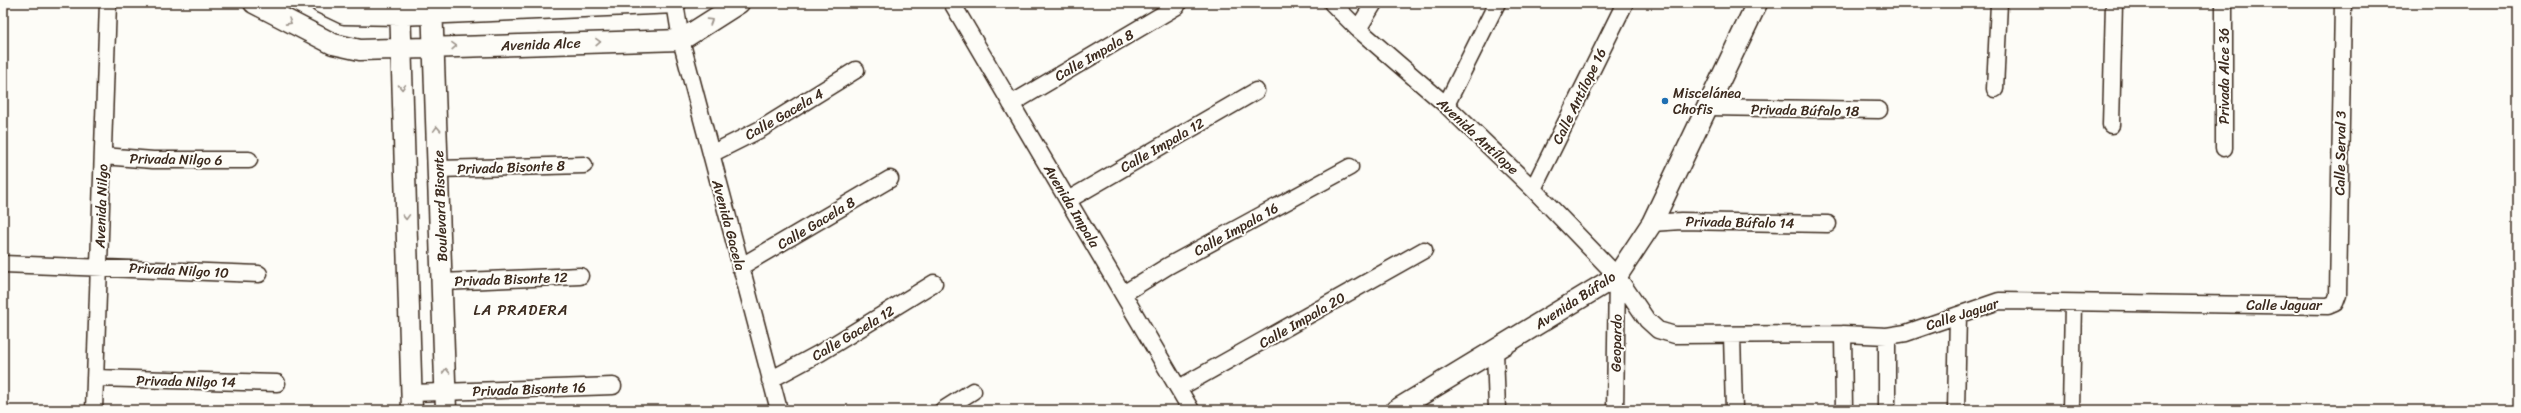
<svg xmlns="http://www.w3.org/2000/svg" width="2521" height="413" font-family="Sriracha,sans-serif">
	<rect width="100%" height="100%" fill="#fdfcf7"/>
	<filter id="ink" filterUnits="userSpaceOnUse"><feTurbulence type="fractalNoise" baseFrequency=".025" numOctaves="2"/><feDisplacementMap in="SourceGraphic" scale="8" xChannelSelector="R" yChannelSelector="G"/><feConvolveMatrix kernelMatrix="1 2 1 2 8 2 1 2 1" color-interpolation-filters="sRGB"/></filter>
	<g filter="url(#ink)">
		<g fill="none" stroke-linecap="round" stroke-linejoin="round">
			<g stroke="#3b2a1e" stroke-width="19">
				<path id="minor" d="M675,3L681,40L779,410
					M952,3L1191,410
					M1332,3L1358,29L1446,105L1533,189L1617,276L1647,320L1658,330L1675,335L1843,334L1887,336L1906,333L1999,301L2328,306L2335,303L2338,295L2343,3
					M2224,3V148
					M1358,29L1374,3
					M1995,89L1999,3
					M1011,104L1177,6
					M1446,105L1497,3
					M1708,107L1879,110
					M2111,125L2114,3
					M711,154L761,129L856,70
					M103,156L153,160H249
					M438,169L584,165
					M1533,189L1625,3
					M1068,200L1256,91
					M1652,223L1681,221L1828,224
					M3,264L259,274
					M740,267L890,179
					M442,282L580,276
					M1123,294L1168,266L1350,167
					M1843,334L1844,410
					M1732,335L1734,410
					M1495,350L1497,410
					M95,378L277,383
					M770,380L820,353L934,283
					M1179,388L1424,250
					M412,393L613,386
					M94,410L108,3
					M943,410L973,391
					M1615,410L1617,276
					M1887,410V336
					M1956,410L1958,315
					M2071,410L2073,303"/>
			</g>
			<g stroke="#3b2a1e" stroke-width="23">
				<path id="tertiary" d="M254,3L333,44L360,50L681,40L739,3
					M321,3L344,14L400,15L676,3
					M400,3L412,410
					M432,3L446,410
					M1396,410L1617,276L1652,223L1757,3"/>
			</g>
			<use href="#minor" stroke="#fdfcf7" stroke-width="16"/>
			<use href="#tertiary" stroke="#fdfcf7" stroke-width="20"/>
		</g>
		<defs><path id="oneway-chevron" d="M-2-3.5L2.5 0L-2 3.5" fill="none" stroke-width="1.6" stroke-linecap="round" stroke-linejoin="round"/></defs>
		<g stroke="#9c938a">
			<use href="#oneway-chevron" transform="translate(710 21) rotate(-32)"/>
			<use href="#oneway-chevron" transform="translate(289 22) rotate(29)"/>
			<use href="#oneway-chevron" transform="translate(598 42) rotate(-2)"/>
			<use href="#oneway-chevron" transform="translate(454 46) rotate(-2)"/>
			<use href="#oneway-chevron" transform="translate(402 87) rotate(88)"/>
			<use href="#oneway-chevron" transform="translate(437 129) rotate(-92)"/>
			<use href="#oneway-chevron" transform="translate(406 217) rotate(88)"/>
			<use href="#oneway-chevron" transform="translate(446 371) rotate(-92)"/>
		</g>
	</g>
	<circle fill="#1f6fb2" stroke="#fdfcf7" stroke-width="1.5" cx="1665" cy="101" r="4"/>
	<g text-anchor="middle" stroke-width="4" stroke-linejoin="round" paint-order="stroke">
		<g font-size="14" fill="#3b2a1e" stroke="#fdfcf7">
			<text transform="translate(541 44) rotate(-2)" y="5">Avenida Alce</text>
			<text transform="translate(1094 55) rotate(-30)" y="5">Calle Impala 8</text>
			<text transform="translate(2224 76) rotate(-90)" y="5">Privada Alce 36</text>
			<text transform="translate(1579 96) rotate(-64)" y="5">Calle Antílope 16</text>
			<text transform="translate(1805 110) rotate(1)" y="5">Privada Búfalo 18</text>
			<text transform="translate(784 114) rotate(-30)" y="5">Calle Gacela 4</text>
			<text transform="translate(1478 136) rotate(43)" y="5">Avenida Antílope</text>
			<text transform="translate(1162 145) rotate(-30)" y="5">Calle Impala 12</text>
			<text transform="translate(2340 153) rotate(-89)" y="5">Calle Serval 3</text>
			<text transform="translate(176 159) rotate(1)" y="5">Privada Nilgo 6</text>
			<text transform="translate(511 167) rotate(-2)" y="5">Privada Bisonte 8</text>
			<text transform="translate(101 206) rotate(-88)" y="5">Avenida Nilgo</text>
			<text transform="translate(440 206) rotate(-92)" y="5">Boulevard Bisonte</text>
			<text transform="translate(1072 206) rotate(59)" y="5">Avenida Impala</text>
			<text transform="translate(1740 222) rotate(1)" y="5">Privada Búfalo 14</text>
			<text transform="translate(816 223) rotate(-31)" y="5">Calle Gacela 8</text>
			<text transform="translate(729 225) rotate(75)" y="5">Avenida Gacela</text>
			<text transform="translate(1236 229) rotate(-29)" y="5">Calle Impala 16</text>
			<text transform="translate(179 270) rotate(3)" y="5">Privada Nilgo 10</text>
			<text transform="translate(511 279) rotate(-2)" y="5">Privada Bisonte 12</text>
			<text transform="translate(1575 300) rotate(-33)" y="5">Avenida Búfalo</text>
			<text x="2284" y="310">Calle Jaguar</text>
			<text transform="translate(1962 314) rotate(-18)" y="5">Calle Jaguar</text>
			<text transform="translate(1302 320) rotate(-30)" y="5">Calle Impala 20</text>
			<text transform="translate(853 333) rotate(-31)" y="5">Calle Gacela 12</text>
			<text transform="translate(1616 343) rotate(-89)" y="5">Geopardo</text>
			<text transform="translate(186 381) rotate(1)" y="5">Privada Nilgo 14</text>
			<text transform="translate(529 389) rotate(-2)" y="5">Privada Bisonte 16</text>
		</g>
		<g font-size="14" fill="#3b2a1e" stroke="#fdfcf7" text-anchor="start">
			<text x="1673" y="98">Miscelánea<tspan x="1673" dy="16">Chofis</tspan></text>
		</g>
		<g font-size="15" letter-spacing="1" fill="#3b2a1e" stroke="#fdfcf7">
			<text x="521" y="315">LA PRADERA</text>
		</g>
	</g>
	<rect width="2521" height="413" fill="none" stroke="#fdfcf7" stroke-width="16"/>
	<rect x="8" y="8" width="2505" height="397" fill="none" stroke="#3b2a1e" stroke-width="1.5" filter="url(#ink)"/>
</svg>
